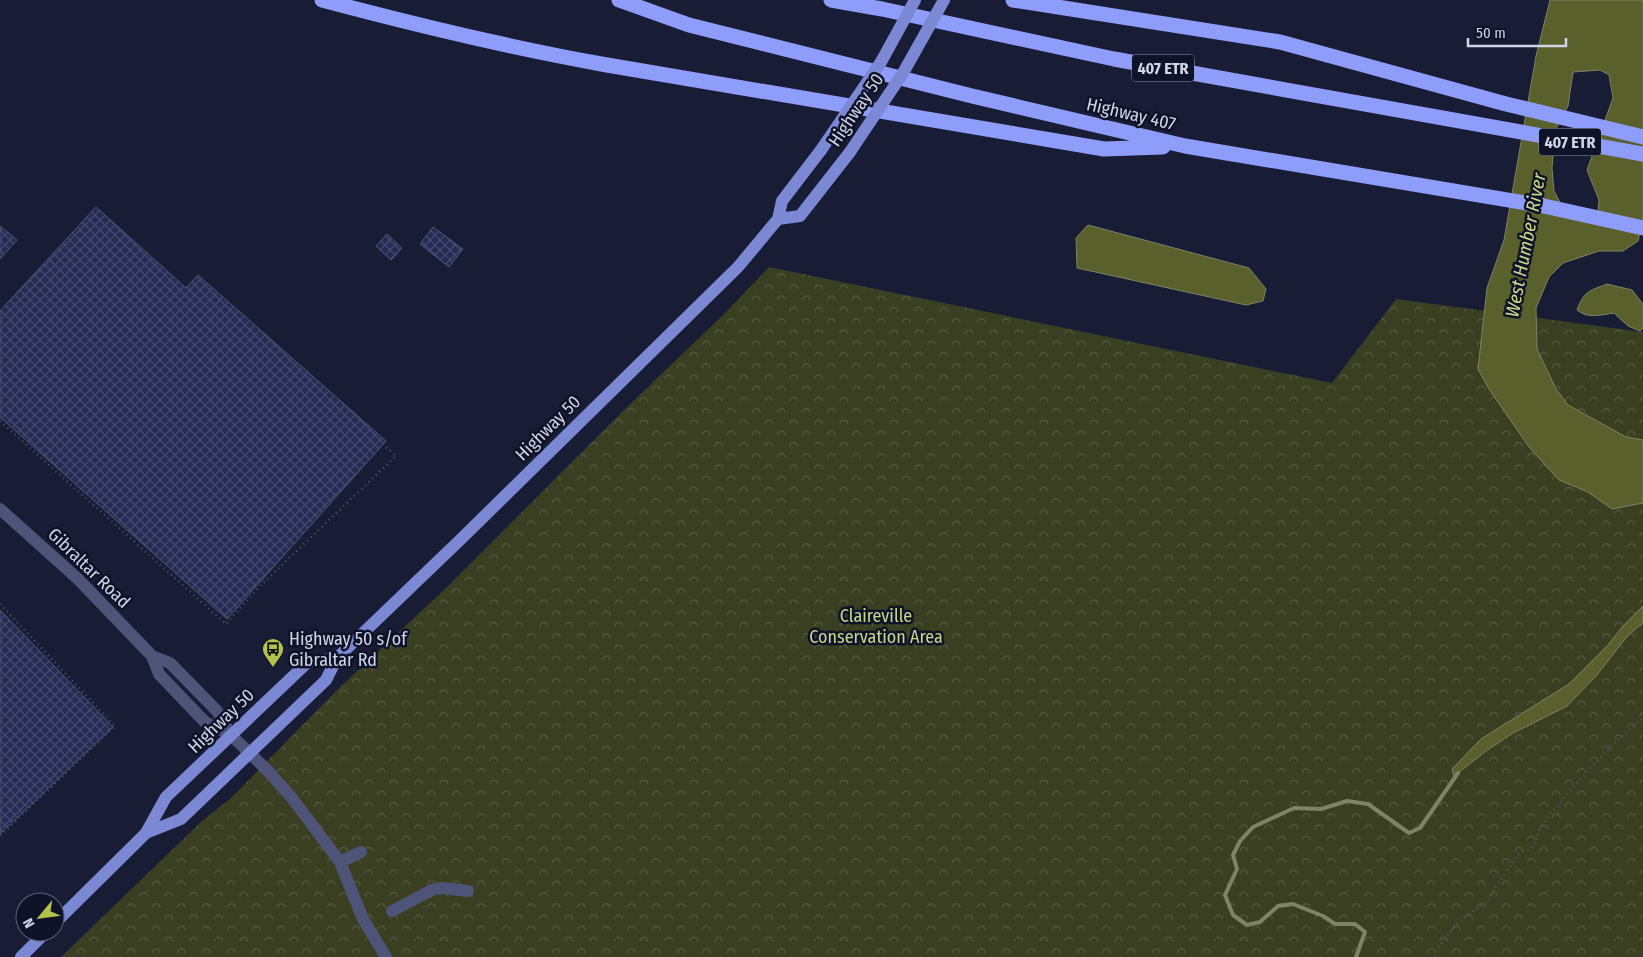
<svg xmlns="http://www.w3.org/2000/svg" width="1643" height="957" font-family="'Fira Sans Condensed',sans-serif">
	<defs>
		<pattern id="park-crowns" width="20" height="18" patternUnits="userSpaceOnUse" patternTransform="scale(1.25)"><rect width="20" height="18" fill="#3a3f22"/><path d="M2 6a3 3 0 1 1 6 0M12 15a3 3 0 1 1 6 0" fill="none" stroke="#555a42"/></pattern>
		<pattern id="building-cross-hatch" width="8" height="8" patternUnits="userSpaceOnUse" patternTransform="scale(1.25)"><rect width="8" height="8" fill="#262b55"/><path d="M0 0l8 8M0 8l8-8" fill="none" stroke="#44496d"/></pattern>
	</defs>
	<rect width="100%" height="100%" fill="#181c34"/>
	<path fill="url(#park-crowns)" d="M769,267L1332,383L1396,299L1643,332V957H61L202,821L231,798L336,691L446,588L624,410L724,314Z"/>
	<path fill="#59602c" stroke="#7d8364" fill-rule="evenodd" d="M1550,0H1643V217L1638,241L1623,251H1599L1563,263L1549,277L1536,308L1537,349L1556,389L1568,405L1626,437L1643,440V503L1612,509L1588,492L1559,480L1529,447L1489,389L1478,369L1487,288L1504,240L1536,56ZM1600,70L1609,75L1613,98L1587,170L1599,200L1597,222L1562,206L1554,191L1552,168L1555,131L1568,106L1573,72Z
		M1088,225L1249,268L1266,289L1263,301L1246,305L1077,268L1076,238Z
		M1607,284L1632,290L1643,304V328L1640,331L1628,326L1614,313C1600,315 1588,319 1577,310C1584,291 1589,291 1607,284Z
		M1643,606V623L1628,635L1596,676L1567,706L1513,733L1486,751L1454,776L1452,769L1481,739L1569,684L1608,645L1624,625Z"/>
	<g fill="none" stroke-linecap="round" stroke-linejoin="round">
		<path stroke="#7d8364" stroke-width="4" d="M1356,957L1365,932L1355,924H1335L1323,916L1293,904L1278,906L1260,922L1247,925L1233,915L1225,895L1237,869L1233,855L1240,841L1253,827L1294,808L1321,809L1347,801L1368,804L1409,833L1420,828L1458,773"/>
	</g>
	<path fill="url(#building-cross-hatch)" stroke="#515673" d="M96,207L186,288L198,275L386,441L227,619L0,417V311Z
		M0,226L17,240L0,259Z
		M433,227L463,249L449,267L420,244Z
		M387,234L402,248L391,260L376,246Z
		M0,610L113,727L0,834Z"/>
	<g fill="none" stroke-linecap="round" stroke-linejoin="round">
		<path stroke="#52566b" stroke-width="2.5" stroke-dasharray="1 4" stroke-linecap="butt" d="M0,421L226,624L260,586L396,456L384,445
			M0,604L115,726L0,836
			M1435,957L1440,945L1455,926L1465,916L1488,902L1496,886L1519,854L1532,848L1537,841L1538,832L1550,815L1575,785L1612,745L1643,718"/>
		<path stroke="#4d5478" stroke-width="12" d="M0,509L78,579L152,656L159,674L205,722L231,735
			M152,656L170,663L217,711L231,735L269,772L292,798L340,862L363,919L386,957
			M340,862L361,852
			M392,911L432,890L441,888L468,891"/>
		<path stroke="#7b88d4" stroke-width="12" d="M778,219L800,216L850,152
			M146,833L181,819L326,680L337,658L460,540L738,267L778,219L782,201L821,150
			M55,923L146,833L166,797L308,662L337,658
			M21,957L46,932"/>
		<path stroke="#8e9df9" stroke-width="15" d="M322,0C416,25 511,48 607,65L1104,149L1163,147
			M619,0L689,25L972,96L1185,146L1544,206L1643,228
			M831,0L882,9L1114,59L1643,154
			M1013,0L1280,42L1506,104L1643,137"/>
		<path stroke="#7b88d4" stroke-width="12" d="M821,150L881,62L915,0
			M850,152L903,73L944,0"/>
	</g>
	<defs>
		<g id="bus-pin" transform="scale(1.125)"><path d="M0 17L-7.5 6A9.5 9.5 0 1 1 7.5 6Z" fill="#b3c24b" stroke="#0f132a"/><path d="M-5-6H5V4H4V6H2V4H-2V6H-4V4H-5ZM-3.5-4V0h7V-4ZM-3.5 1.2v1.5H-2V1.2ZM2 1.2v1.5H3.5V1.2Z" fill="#111"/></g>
	</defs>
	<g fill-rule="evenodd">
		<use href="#bus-pin" x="273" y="649"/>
	</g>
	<g text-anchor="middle" stroke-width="5" stroke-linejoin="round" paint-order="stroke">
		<g fill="#0f132a" stroke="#979bad" stroke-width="1">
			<rect x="1132" y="54.5" width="62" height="27" rx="4"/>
			<rect x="1539" y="128.5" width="62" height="27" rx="4"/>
		</g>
		<g font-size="16" font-weight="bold" fill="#d1d5e5">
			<text x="1163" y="74">407 ETR</text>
			<text x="1570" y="148">407 ETR</text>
		</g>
		<g font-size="18" fill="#d1d5e5" stroke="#0f132a">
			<text transform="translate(856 110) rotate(-56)" y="6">Highway 50</text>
			<text transform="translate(1131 114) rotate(13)" y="6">Highway 407</text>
			<text transform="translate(548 428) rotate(-45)" y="6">Highway 50</text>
			<text transform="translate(89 568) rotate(44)" y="6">Gibraltar Road</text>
			<text transform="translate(221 721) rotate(-44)" y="6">Highway 50</text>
		</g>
		<g font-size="18" fill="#cad786" stroke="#0f132a">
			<text x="876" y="622">Claireville<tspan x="876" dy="21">Conservation Area</tspan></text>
		</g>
		<g font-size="18" fill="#d1d5e5" stroke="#0f132a" text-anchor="start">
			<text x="289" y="645">Highway 50 s/of<tspan x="289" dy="21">Gibraltar Rd</tspan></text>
		</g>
		<g font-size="19" font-style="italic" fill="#ccd988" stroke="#0f132a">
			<text transform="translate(1525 245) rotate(-79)" y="7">West Humber River</text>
		</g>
	</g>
	<g transform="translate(40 917) rotate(241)"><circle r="24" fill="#0f132a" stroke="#5d6175"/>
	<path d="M0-4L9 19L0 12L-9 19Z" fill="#b3c24b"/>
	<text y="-8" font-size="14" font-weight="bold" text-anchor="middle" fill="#d1d5e5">N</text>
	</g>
	<path d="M1468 38v8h98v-8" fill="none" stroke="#d1d5e5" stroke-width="2.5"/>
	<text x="1476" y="38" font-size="15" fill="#d1d5e5" stroke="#0f132a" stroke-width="4" paint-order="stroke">50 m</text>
</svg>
